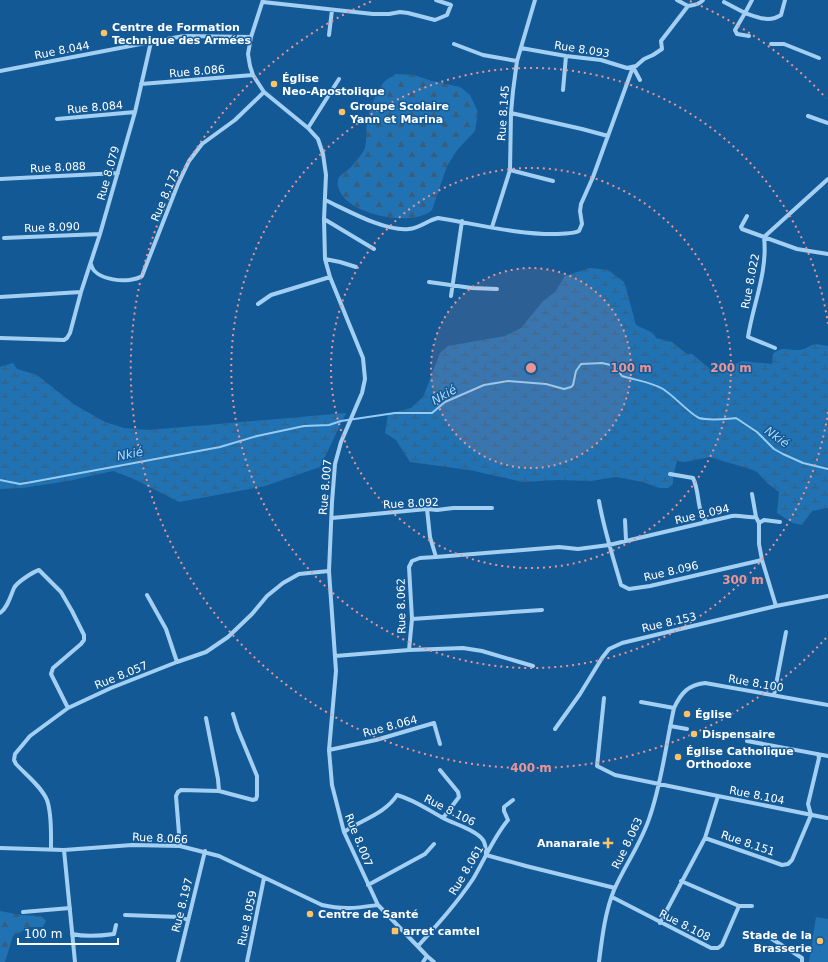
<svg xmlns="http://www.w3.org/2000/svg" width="828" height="962" font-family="'DejaVu Sans',sans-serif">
	<defs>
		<pattern id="forest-firs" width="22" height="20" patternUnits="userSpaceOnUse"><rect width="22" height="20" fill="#2172b3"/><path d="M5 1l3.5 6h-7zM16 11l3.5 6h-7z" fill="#395d7a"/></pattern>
		<pattern id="wetland-marsh" width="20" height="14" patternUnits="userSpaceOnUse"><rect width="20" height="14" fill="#2172b3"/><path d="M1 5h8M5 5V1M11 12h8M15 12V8" fill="none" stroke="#395d7a"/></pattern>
	</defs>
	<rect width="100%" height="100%" fill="#135996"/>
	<path fill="url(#forest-firs)" d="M396,74L414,75L432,81L460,87L470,95L478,112L475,131L458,149L447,166L432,210C413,228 343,215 338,186C336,175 344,174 350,168C354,164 363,153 365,148C367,142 366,128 367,121C367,113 379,88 384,82C387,79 393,76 396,74Z
		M0,911L21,915L41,916L46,921L43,927H30L13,936L5,962H0Z"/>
	<path fill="url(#wetland-marsh)" d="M590,268L608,270L624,282L626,288L636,325L653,333L656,338L672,342L687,354H692L710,369H715L720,361L730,367L742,361L772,364L773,354C782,345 790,351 800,350C805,349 808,347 812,345C815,343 824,345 828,346V508L812,511L802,525L793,523L777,513L779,492L767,483L757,472L753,470L710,457L685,462L677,461L673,476V484L668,488H659L643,482L616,477L591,481L558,480L523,482L469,470L410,462L396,440L385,433L388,414L411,408L423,397L440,353L448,346L505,336L521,328L544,300L555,292L565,276Z
		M13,363L17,369L37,375L75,405L105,422L124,428L149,430L346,413L320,467L265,486L179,502L134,479L113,471L68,481L22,488L0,489V367Z"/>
	<path fill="#2172b3" d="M816,917L828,919V962H809Z"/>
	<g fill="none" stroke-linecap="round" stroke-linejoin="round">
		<path stroke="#95ccf6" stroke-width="2" d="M0,480L20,484L32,482L220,447L257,436L304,426L329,425L341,421L395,413H432L445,402L484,385L508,381L546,384L564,389L571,387L573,385L576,371L581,364L602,363L615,366L622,376C635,380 651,382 663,389C673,395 690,414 699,418C710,421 725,419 736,418L757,432L774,449L783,454L803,463L828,469"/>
		<path stroke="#a3cff3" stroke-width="4" d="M263,0L251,37L248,54L250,66L253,75L264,92L308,128L318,139L323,154L326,175L324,219L325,259L330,277L363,358L365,379L362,393L341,442L335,464L332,502L329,571L336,671L329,750L332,785L344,832L378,905L427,956L434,962
			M677,0L688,6
			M752,0L745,13C757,17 769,23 781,15L785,0
			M263,2L373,14H389L400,12L408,13L435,20L447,15L451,5L436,0
			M724,2L745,13L735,30L737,34L749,36
			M329,35L332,10
			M454,44L483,55L517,61
			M771,44H784L819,58
			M521,48L566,56L601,60L627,68L636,66L644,59L653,55L662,49L661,41L688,6C693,5 699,5 703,0
			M633,67L640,80
			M0,71L151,42
			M141,84L253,75
			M563,90L566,56
			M511,113L582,129L608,136
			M808,116L828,123
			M57,119L135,112
			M308,128L339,79
			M510,170L553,181
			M0,179L118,173
			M325,200C347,210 385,232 409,229C420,228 428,220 438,218C477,224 518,235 558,234C566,233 573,234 579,231L582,224L580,211L581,204L593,177L633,67
			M747,216L741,227L742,229L797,249L828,254
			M324,219L374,249
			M492,227L510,170L511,113L513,91L517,61L535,0
			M4,238L100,234
			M325,259L340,262L356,267
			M91,264C94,281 130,284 142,276L178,184L189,161L202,144L235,120L264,92
			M429,282L472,288L497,289
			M451,296L462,221
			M0,297L81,292
			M258,304L271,295L330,277
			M0,338L64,340L67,338L70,333L81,292L100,234L135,112L151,42L184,36L251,37
			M775,348L748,337C753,304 768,272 764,237L828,179
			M670,474L693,478C700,492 696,508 706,522
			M752,494L756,517
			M599,501C604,530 613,557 621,585L629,589L650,586L762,560L776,606
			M332,518L427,509L437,510L453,508H492
			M625,520L626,540
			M759,523L764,520L780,522
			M436,557L559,547L578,549L609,545L732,516C740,515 748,518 756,517L759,523V544L762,560
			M147,595L166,629L177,662
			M0,613C8,607 10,597 14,588C17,582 33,572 39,570L61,592L72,611L84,635V640L81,644L53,668L51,674L68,708
			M412,619L542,610
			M409,650L463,648L482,651L533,666
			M335,656L409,650L412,619L409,567L412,561L420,558L436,557L430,537L427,509
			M774,695L786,632
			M604,698L597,766L615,775L718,796
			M674,708C681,693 688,685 705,683L828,705
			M206,718L218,779L219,791
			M670,726L687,729
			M555,729L580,694L602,658L609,649L622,643L776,606L828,596
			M747,741L828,756
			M329,750L376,740L434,723L440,744
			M440,770L458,792L459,797L443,818
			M344,832C361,820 385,814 397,795C415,800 428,810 445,819C455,824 476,830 483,840C486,844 486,850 486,855L526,866L615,888
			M705,838L718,796L827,818
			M180,846L176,796L178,792L181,790L219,791L253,800L256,799L257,796V776L238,730L233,714
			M0,848L64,850L132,845L180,846L219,856L322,905C344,910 356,908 378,905
			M51,849C51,834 52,814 47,800C41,786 26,775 16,764L14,760L15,754L30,736L68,708L111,688L177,662L206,652L228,637L252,614L267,596L283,583L299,574L329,571
			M64,850L75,962
			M368,885L425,854L434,844
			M612,897L711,948H718L722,945L739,906L681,881
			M739,906H752
			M23,912L70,908
			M125,915L180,917L188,920
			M660,923L705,838L782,865L788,864L792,860L811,815L808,804L819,758L818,754
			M72,934C85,937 100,936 114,934L116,925
			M772,939L802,958V962
			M418,946C438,924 457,903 473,879C485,859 493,838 508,820L504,811V807L513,800
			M178,962L205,851
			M247,962L264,878
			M423,962L427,956
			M599,962C602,938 605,912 614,890C625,865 642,842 650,816C662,781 666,744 674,708L641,702"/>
	</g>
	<circle cx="531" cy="368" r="100" fill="#ea9494" fill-opacity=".12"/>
	<g fill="none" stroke="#ea9494" stroke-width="2" stroke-dasharray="2 4">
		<circle cx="531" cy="368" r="100"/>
		<circle cx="531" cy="368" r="200"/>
		<path d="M828 412A300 300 0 1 1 828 324"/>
		<path d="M826 638A400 400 0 1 1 372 1M690 1A400 400 0 0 1 826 98"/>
	</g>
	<g fill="#ffc364" stroke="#135996" stroke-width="1.5">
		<circle cx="104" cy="33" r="4"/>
		<circle cx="274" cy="84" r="4"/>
		<circle cx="342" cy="112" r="4"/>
		<circle cx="687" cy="714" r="4"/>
		<circle cx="694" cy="734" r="4"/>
		<circle cx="678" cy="757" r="4"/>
		<path d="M606 837h4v4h4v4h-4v4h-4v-4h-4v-4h4z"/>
		<circle cx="310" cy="914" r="4"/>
		<rect x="391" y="927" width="8" height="8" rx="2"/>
		<circle cx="820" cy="941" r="4"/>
	</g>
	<g text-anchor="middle" stroke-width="3" stroke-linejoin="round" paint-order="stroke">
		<g font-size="11" font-weight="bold" fill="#fff" stroke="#135996" text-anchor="start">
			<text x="112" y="31">Centre de Formation<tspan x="112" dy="13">Technique des Armées</tspan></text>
			<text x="282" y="82">Église<tspan x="282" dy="13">Neo-Apostolique</tspan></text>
			<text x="350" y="110">Groupe Scolaire<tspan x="350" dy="13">Yann et Marina</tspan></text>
			<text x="695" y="718">Église</text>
			<text x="702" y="738">Dispensaire</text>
			<text x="686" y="755">Église Catholique<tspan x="686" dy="13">Orthodoxe</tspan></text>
			<text x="600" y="847" text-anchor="end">Ananaraie</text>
			<text x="318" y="918">Centre de Santé</text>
			<text x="403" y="935">arret camtel</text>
			<text x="812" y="939" text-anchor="end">Stade de la<tspan x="812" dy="13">Brasserie</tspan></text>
		</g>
		<g font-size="11" fill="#fff" stroke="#135996">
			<text transform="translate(582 49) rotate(9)" y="4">Rue 8.093</text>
			<text transform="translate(62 50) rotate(-11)" y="4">Rue 8.044</text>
			<text transform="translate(197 71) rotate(-5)" y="4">Rue 8.086</text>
			<text transform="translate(95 107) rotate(-5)" y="4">Rue 8.084</text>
			<text transform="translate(503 113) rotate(-86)" y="4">Rue 8.145</text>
			<text transform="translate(58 167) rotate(-3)" y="4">Rue 8.088</text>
			<text transform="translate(108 173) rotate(-74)" y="4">Rue 8.079</text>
			<text transform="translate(165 195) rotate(-67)" y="4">Rue 8.173</text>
			<text transform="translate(52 227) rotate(-2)" y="4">Rue 8.090</text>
			<text transform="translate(750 281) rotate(-79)" y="4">Rue 8.022</text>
			<text transform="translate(325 487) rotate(-85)" y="4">Rue 8.007</text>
			<text transform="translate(411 503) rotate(-3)" y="4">Rue 8.092</text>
			<text transform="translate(702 514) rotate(-13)" y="4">Rue 8.094</text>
			<text transform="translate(671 571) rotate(-13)" y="4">Rue 8.096</text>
			<text transform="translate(401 606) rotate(-91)" y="4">Rue 8.062</text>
			<text transform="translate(669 622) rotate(-13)" y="4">Rue 8.153</text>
			<text transform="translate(121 675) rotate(-22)" y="4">Rue 8.057</text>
			<text transform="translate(756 683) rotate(10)" y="4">Rue 8.100</text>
			<text transform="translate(390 726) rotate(-15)" y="4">Rue 8.064</text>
			<text transform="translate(757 795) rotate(11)" y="4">Rue 8.104</text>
			<text transform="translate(450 810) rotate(27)" y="4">Rue 8.106</text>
			<text transform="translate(160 838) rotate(3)" y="4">Rue 8.066</text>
			<text transform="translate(359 840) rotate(68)" y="4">Rue 8.007</text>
			<text transform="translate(627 843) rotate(-64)" y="4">Rue 8.063</text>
			<text transform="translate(748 843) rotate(19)" y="4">Rue 8.151</text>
			<text transform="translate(466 870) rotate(-59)" y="4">Rue 8.061</text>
			<text transform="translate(182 905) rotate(-76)" y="4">Rue 8.197</text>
			<text transform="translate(247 918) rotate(-78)" y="4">Rue 8.059</text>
			<text transform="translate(685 925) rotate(27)" y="4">Rue 8.108</text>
		</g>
		<g font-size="12" font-style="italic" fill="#afd9f9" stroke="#135996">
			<text transform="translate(444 395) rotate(-30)" y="4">Nkié</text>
			<text transform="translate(777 437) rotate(36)" y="4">Nkié</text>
			<text transform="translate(130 454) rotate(-11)" y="4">Nkié</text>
		</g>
	</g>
	<circle cx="531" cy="368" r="6" fill="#ea9494" stroke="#135996" stroke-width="2"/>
	<g font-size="12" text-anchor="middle" font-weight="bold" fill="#ea9494" stroke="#135996" stroke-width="3" stroke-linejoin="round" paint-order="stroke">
		<text x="631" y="372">100 m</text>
		<text x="731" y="372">200 m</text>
		<text x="743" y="584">300 m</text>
		<text x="531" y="772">400 m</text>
	</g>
	<path d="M18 938v6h100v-6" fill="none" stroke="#ffffff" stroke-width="2"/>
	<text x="24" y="938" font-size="12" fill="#ffffff" stroke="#135996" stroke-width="3" paint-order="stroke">100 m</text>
</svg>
